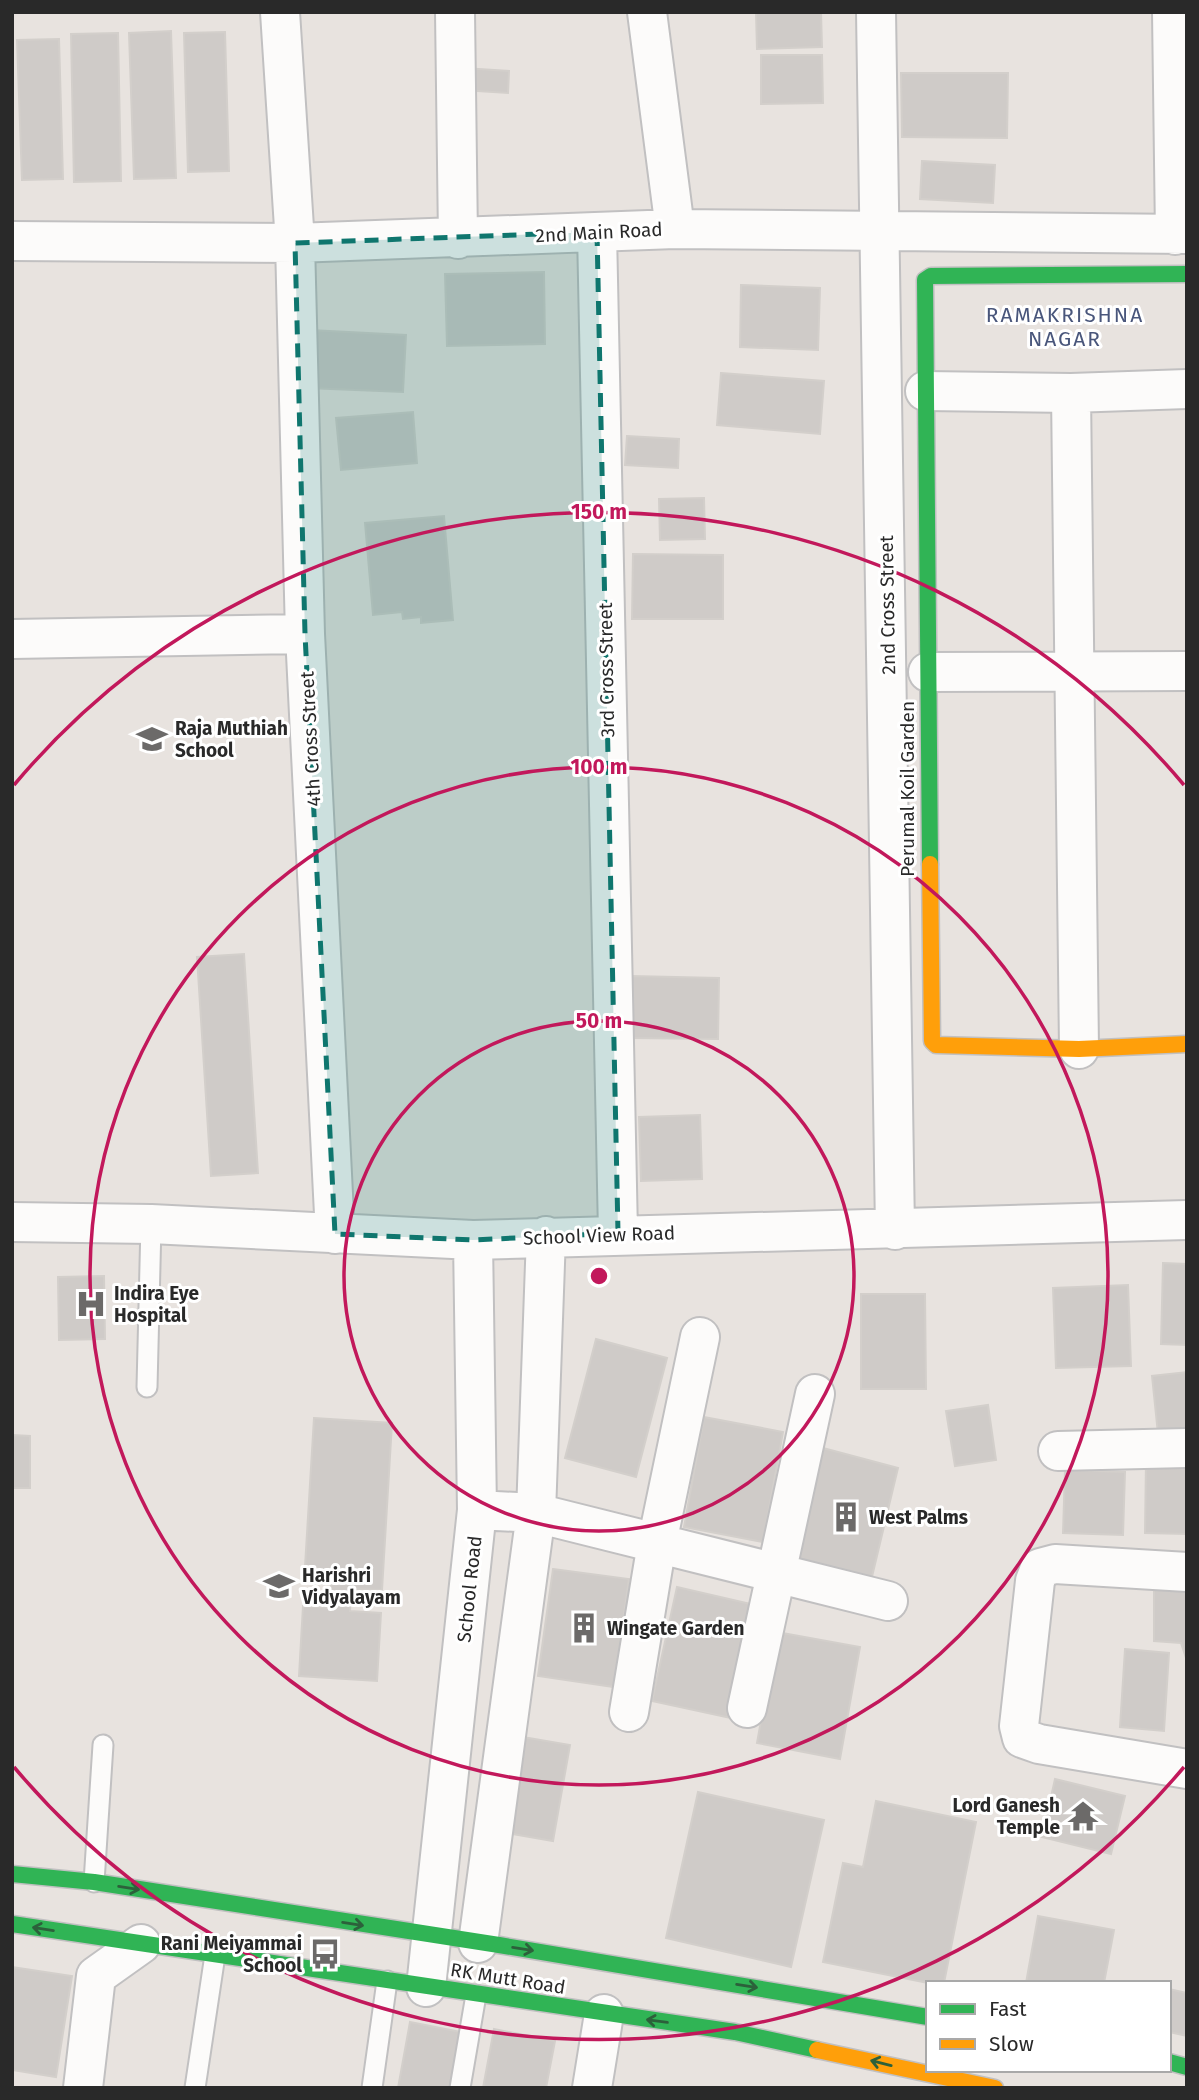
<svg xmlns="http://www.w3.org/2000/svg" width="1199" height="2100" font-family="'Fira Sans',sans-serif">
	<rect width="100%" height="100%" fill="#e8e3df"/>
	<path fill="#cfcbc8" stroke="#d3cfcb" stroke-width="2" d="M756,12H821L822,47L757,49Z
		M171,31L176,178L134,179L129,33Z
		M225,32L229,171L188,172L184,33Z
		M118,33L121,181L74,182L71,34Z
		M59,39L63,179L22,180L17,40Z
		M761,55H822L823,103L761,104Z
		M463,68L509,71L508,93L462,90Z
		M901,73H1008L1007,138L902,137Z
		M922,161L995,165L993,203L920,199Z
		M544,272L545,344L447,346L445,274Z
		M741,285L820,288L818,350L740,347Z
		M310,330L406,335L403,392L307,388Z
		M721,373L824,381L820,434L717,425Z
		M413,412L417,463L341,470L336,418Z
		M627,436L679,439L678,468L625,465Z
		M704,498L705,539L660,540L659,499Z
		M444,516L453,620L421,623V617L403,619L402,612L373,615L365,523Z
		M633,554L723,555V619H632Z
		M244,954L258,1173L211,1176L197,957Z
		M631,976L719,978L718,1039L630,1038Z
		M700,1115L702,1179L641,1181L639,1117Z
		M1163,1263L1187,1264V1345L1161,1344Z
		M104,1276L105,1339L59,1340L58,1277Z
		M1128,1285L1131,1366L1056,1368L1053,1288Z
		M861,1294H925L926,1389H861Z
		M596,1339L667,1358L636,1477L565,1458Z
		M1187,1372V1431L1158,1434L1152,1376Z
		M988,1405L996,1460L955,1466L946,1411Z
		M704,1417L783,1432L763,1542L684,1527Z
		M314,1418L392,1423L382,1590L351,1589L350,1611L381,1613L377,1681L299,1676L303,1606L329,1608L331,1584L304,1583Z
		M12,1435L30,1436V1488H12Z
		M823,1448L898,1468L870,1585L794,1566Z
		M1146,1461L1187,1462V1534L1145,1533Z
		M1065,1470L1125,1472L1123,1535L1063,1533Z
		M553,1569L629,1579L614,1687L538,1676Z
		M1154,1583H1187V1661L1181,1643L1154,1641Z
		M677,1587L755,1605L731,1718L652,1701Z
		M777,1632L860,1647L840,1759L757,1743Z
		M1125,1649L1169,1653L1164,1731L1120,1727Z
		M523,1737L570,1745L553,1841L506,1833Z
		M1055,1779L1125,1796L1111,1854L1042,1837Z
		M698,1792L824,1820L791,1967L666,1938Z
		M876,1801L976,1822L944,1983H928L823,1962L843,1863L863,1867Z
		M1038,1916L1114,1930L1104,1983H1026Z
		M12,1967L72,1976L56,2077L12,2070Z
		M1169,1989L1187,1993V2036L1169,2032Z
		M410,2022L461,2032L450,2088H398Z
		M494,2029L555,2041L546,2088H483Z"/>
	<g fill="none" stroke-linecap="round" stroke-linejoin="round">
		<g stroke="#c1c0c1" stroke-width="23">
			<path id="lane" d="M147,1387L151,1224
				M94,1882L103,1745
				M195,2088L215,1955
				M372,2088L387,1981
				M460,2088L476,1995"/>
		</g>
		<g stroke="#c1c0c1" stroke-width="42">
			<path id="street" d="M280,12L295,243L305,634L335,1234
				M455,12L458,239
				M647,12L675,229
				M876,12L895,1230
				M1172,12L1175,235
				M597,232L618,1233
				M12,241L295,243L675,229L1187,234
				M925,391L1071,393L1187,389
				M1071,393L1079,1049
				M12,639L305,634
				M928,672L1187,671
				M12,1222L151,1224L473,1240L1187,1220
				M1058,1451L1187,1448
				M477,1510L536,1513L888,1601
				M1187,1572L1055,1564L1040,1568L1035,1581L1019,1726L1022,1738L1039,1744L1187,1769
				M747,1708L815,1394
				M629,1712L657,1543L700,1337
				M478,1943L536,1513L546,1236
				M426,1987L477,1510L473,1240
				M83,2088L96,1976L141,1944
				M592,2088L604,2014"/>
		</g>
		<g stroke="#c1c0c1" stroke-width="19">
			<path id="fast" d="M930,864L925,280L931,276L1187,274
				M12,1874L94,1882L499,1945L928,2017
				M12,1924L735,2032L817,2050
				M1169,2062L1187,2067"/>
		</g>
		<g stroke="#c1c0c1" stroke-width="19">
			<path id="slow" d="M930,864L932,1041L936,1045L1079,1049L1187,1044
				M817,2050L995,2088"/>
		</g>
		<use href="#lane" stroke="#fcfbfa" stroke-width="19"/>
		<use href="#street" stroke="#fcfbfa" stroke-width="38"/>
		<use href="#fast" stroke="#30b455" stroke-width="16"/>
		<use href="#slow" stroke="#ff9f0a" stroke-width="16"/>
	</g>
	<defs><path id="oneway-shaft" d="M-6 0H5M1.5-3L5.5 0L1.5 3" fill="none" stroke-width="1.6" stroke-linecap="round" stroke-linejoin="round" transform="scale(1.75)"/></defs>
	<g stroke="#2c613b">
		<use href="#oneway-shaft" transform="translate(129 1888) rotate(9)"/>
		<use href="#oneway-shaft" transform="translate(353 1924) rotate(9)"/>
		<use href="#oneway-shaft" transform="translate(43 1929) rotate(-171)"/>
		<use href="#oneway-shaft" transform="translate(523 1949) rotate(9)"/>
		<use href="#oneway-shaft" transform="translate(747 1986) rotate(9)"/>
		<use href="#oneway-shaft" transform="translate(657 2021) rotate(-172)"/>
		<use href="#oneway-shaft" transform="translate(881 2063) rotate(-166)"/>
	</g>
	<path fill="#0f766e" fill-opacity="0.2" stroke="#0f766e" stroke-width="5" stroke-dasharray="14 9" stroke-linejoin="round" d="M597,232L618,1233L473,1240L335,1234L305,634L295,243Z"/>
	<g fill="none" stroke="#c2185b" stroke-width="3.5">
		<circle cx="599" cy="1276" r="255"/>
		<circle cx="599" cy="1276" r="509"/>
		<path d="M1184 1767A764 764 0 0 1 14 1767M14 785A764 764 0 0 1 1184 785"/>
	</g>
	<defs>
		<g id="school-bare" transform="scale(2.415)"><path d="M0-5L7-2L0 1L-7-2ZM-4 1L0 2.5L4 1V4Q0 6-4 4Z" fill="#6c6a69" stroke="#fff" stroke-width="2.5" paint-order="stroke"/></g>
		<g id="hospital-bare" transform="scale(2.415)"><path d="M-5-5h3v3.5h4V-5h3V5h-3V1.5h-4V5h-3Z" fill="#6c6a69" stroke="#fff" stroke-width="2.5" paint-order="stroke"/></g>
		<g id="building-bare" transform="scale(2.415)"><path d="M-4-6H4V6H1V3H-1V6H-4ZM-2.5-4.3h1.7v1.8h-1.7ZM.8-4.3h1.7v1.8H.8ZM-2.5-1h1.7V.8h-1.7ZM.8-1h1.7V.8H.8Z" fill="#6c6a69" stroke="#fff" stroke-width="2.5" paint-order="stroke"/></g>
		<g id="temple-bare" transform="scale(2.415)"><path d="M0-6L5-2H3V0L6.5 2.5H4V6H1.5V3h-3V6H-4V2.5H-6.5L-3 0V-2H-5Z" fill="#6c6a69" stroke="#fff" stroke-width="2.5" paint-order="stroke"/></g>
		<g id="bus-bare" transform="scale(2.415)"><path d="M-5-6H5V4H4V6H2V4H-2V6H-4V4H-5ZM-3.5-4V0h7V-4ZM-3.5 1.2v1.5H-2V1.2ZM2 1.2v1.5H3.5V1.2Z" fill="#6c6a69" stroke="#fff" stroke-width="2.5" paint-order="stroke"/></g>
	</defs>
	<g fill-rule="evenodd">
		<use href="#school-bare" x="152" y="739"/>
		<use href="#hospital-bare" x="91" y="1304"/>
		<use href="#building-bare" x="846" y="1517"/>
		<use href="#school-bare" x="279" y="1586"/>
		<use href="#building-bare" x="584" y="1628"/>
		<use href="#temple-bare" x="1083" y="1816"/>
		<use href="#bus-bare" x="325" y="1954"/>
	</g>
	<g text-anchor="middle" stroke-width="6" stroke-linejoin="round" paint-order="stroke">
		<g font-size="19" fill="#292929" stroke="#fff">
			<text transform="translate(599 232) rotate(-3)" y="7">2nd Main Road</text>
			<text transform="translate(887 605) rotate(-91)" y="7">2nd Cross Street</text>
			<text transform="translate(606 670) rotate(-91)" y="7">3rd Cross Street</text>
			<text transform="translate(310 739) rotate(-93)" y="7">4th Cross Street</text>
			<text transform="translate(907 789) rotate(-90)" y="7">Perumal Koil Garden</text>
			<text transform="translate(599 1235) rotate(-2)" y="7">School View Road</text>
			<text transform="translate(469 1589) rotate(-84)" y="7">School Road</text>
			<text transform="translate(508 1978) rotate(9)" y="7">RK Mutt Road</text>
		</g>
		<g font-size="19" font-weight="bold" fill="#292929" stroke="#fff" text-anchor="start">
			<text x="175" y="735">Raja Muthiah<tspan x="175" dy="22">School</tspan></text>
			<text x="114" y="1300">Indira Eye<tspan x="114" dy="22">Hospital</tspan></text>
			<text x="869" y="1524">West Palms</text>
			<text x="302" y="1582">Harishri<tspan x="302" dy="22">Vidyalayam</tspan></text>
			<text x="607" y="1635">Wingate Garden</text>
			<text x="1060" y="1812" text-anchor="end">Lord Ganesh<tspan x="1060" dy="22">Temple</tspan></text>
			<text x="302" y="1950" text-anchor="end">Rani Meiyammai<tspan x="302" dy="22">School</tspan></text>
		</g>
		<g font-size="21" letter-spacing="2" fill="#49567b" stroke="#fff">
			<text x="1065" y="322">RAMAKRISHNA<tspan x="1065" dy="24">NAGAR</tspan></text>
		</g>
	</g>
	<circle cx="599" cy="1276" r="10" fill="#c2185b" stroke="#fff" stroke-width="3.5"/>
	<g font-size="21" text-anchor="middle" font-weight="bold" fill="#c2185b" stroke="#fff" stroke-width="6" stroke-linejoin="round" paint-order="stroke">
		<text x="599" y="519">150 m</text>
		<text x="599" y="774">100 m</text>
		<text x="599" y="1028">50 m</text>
	</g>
	<rect width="1199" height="2100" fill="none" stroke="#292929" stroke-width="28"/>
	<rect x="926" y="1981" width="245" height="91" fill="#ffffff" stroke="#a9a9a9" stroke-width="2"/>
	<rect x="940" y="2004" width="35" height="10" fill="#30b455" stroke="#a9a9a9" stroke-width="2"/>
	<text x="989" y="2016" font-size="21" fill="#292929">Fast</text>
	<rect x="940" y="2039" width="35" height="10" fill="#ff9f0a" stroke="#a9a9a9" stroke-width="2"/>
	<text x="989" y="2051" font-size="21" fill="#292929">Slow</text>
</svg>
